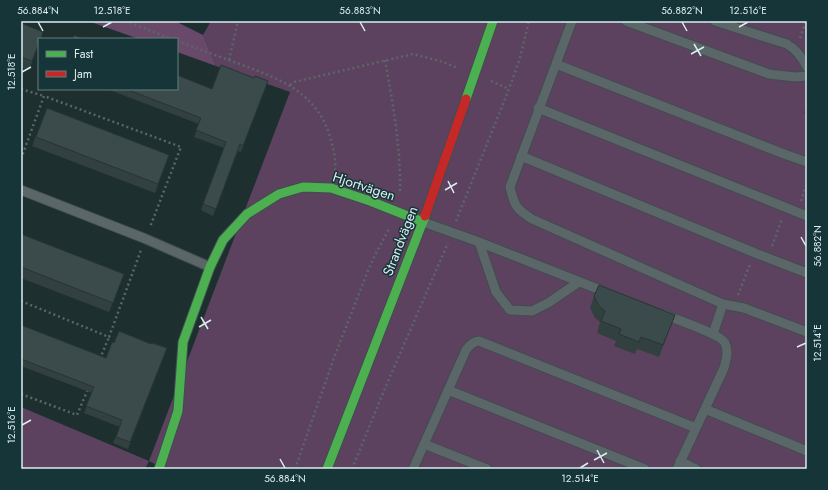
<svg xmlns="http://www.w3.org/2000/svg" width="828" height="490" font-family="Jost,sans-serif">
	<rect width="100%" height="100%" fill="#1e2f30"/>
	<path fill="#5d425f" d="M211,21H807V469H165L149,461L145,469H21V407L149,461L290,92L216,66L203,35Z"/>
	<path fill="#68496a" d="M88,21H175L203,35L216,66L177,52V39H139Z"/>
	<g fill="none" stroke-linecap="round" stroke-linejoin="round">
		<g stroke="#3f4d4e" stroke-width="11">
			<path id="lane" d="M572,21L510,187C514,205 516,209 532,219L723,304L744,308L807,332
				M626,21L769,74L795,77L807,76
				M715,21L787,44C797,50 802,57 807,67
				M556,64L784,154L807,162
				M538,108L807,216
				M521,156L755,253L807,273
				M21,190L146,239L210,267
				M423,222L479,242L608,293
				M479,242L496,292L510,310L532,311L548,303L579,282
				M663,314C674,319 721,334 725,343C729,352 726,360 724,368L677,469
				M713,334L723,304
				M448,390L645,469
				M705,409L807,451
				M424,444L487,469
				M680,461L696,469
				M413,469L466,350C469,346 473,341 479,341L696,428"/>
		</g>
		<g stroke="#3f4d4e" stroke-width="11">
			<path id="fast" d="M466,99L493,21
				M159,469L178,411L183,342L210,267L223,240L247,214L279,194L303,187L331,188L370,201L423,222
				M327,469L425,216"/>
		</g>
		<g stroke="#3f4d4e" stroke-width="11">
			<path id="jam" d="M425,216L466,99"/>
		</g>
		<path stroke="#5a6667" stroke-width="2.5" stroke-dasharray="2 3" stroke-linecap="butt" d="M125,21L172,39
			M800,38L806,21
			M177,41C197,48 217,56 237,63C280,79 318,92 331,140C334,150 336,161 335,170
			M229,60L238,21
			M385,60C393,104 401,148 400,193
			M491,81L509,89
			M290,85L294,82L413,54L443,62L458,68
			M21,89L44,96
			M21,159L44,96L181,147L150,227
			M801,201L807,183
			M456,221L509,89L520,58L529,21
			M772,246L782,219
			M738,295L750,264
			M21,301L109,337L141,250
			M100,359L109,337
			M21,394L77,415L88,389
			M295,469L334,358L367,273L375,255L389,229
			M352,469L383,393L448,243"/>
		<use href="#lane" stroke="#5a6667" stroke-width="9"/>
		<use href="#fast" stroke="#4caf50" stroke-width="9"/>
		<use href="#jam" stroke="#c62828" stroke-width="9"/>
	</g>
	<path fill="#334040" d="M21,23L39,44L29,70L21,67Z
		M254,78L268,81L241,152L238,151L213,216L201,210L224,148L194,137L199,124L107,89H212Z
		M807,106V114L804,113Z
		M47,108L169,155L155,193L32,146Z
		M21,234L124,274L109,312L21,278Z
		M594,296L675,315L659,357L637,349L635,354L614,346L616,341L597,333L600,322L595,318L590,308Z
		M21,325L106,358L114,343L151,344L167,348L128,449L113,443L120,427L84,413L92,393L21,366Z"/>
	<path fill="#3b4a4b" stroke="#293434" d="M21,23L43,32L41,39H39V43L32,61L21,57Z
		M74,35L84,39H73Z
		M221,65L254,78L255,76L268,81L243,146L240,144L216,209L203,204L226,142L196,130L201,118L126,89H177V75L212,89Z
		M47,108L169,155L158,184L36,137Z
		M21,234L124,274L113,303L21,267Z
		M599,285L675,315L663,345L641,337L639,342L619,334L621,329L601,321L605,311L599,306L594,296Z
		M21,325L106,358L112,342L114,343L119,331L151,344L152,343L167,348L130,442L116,437L122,420L86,406L94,387L21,359Z"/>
	<path fill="none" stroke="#dcedef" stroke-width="1.5" d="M38,22L43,31M360,22L365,31M682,22L687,31M103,27L112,22M739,27L748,22M694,44L701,56M691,54L704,47M22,72L31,67M448,181L454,193M445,190L457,183M801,237L806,246M201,317L208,329M199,327L211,320M797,347L806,343M22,425L31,420M597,450L604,463M280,459L285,468M594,460L607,453M580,468L588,463"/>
	<g text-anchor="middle" stroke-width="3" stroke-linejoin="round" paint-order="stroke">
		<g font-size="14" fill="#dcedef" stroke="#163538">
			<text transform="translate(364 186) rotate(18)" y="5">Hjortvägen</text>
			<text transform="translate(400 241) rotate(-69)" y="5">Strandvägen</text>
		</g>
	</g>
	<rect width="828" height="490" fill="none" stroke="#163538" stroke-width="44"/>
	<rect x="38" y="38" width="140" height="52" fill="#163538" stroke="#657f81"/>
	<rect x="46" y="51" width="20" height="6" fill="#4caf50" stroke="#657f81"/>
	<text x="74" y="58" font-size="12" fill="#dcedef">Fast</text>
	<rect x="46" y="71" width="20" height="6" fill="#c62828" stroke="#657f81"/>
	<text x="74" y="78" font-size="12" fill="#dcedef">Jam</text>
	<rect x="22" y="22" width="784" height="446" fill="none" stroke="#dcedef" stroke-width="1.5"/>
	<g font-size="10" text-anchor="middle" fill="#dcedef">
		<text x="38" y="14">56.884°N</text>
		<text x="112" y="14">12.518°E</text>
		<text x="360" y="14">56.883°N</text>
		<text x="682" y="14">56.882°N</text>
		<text x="748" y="14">12.516°E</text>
		<text transform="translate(11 72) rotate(-90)" y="4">12.518°E</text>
		<text transform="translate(817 246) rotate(-90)" y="4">56.882°N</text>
		<text transform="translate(817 343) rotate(-90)" y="4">12.514°E</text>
		<text transform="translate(11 425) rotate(-90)" y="4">12.516°E</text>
		<text x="285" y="482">56.884°N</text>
		<text x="580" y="482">12.514°E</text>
	</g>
</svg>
